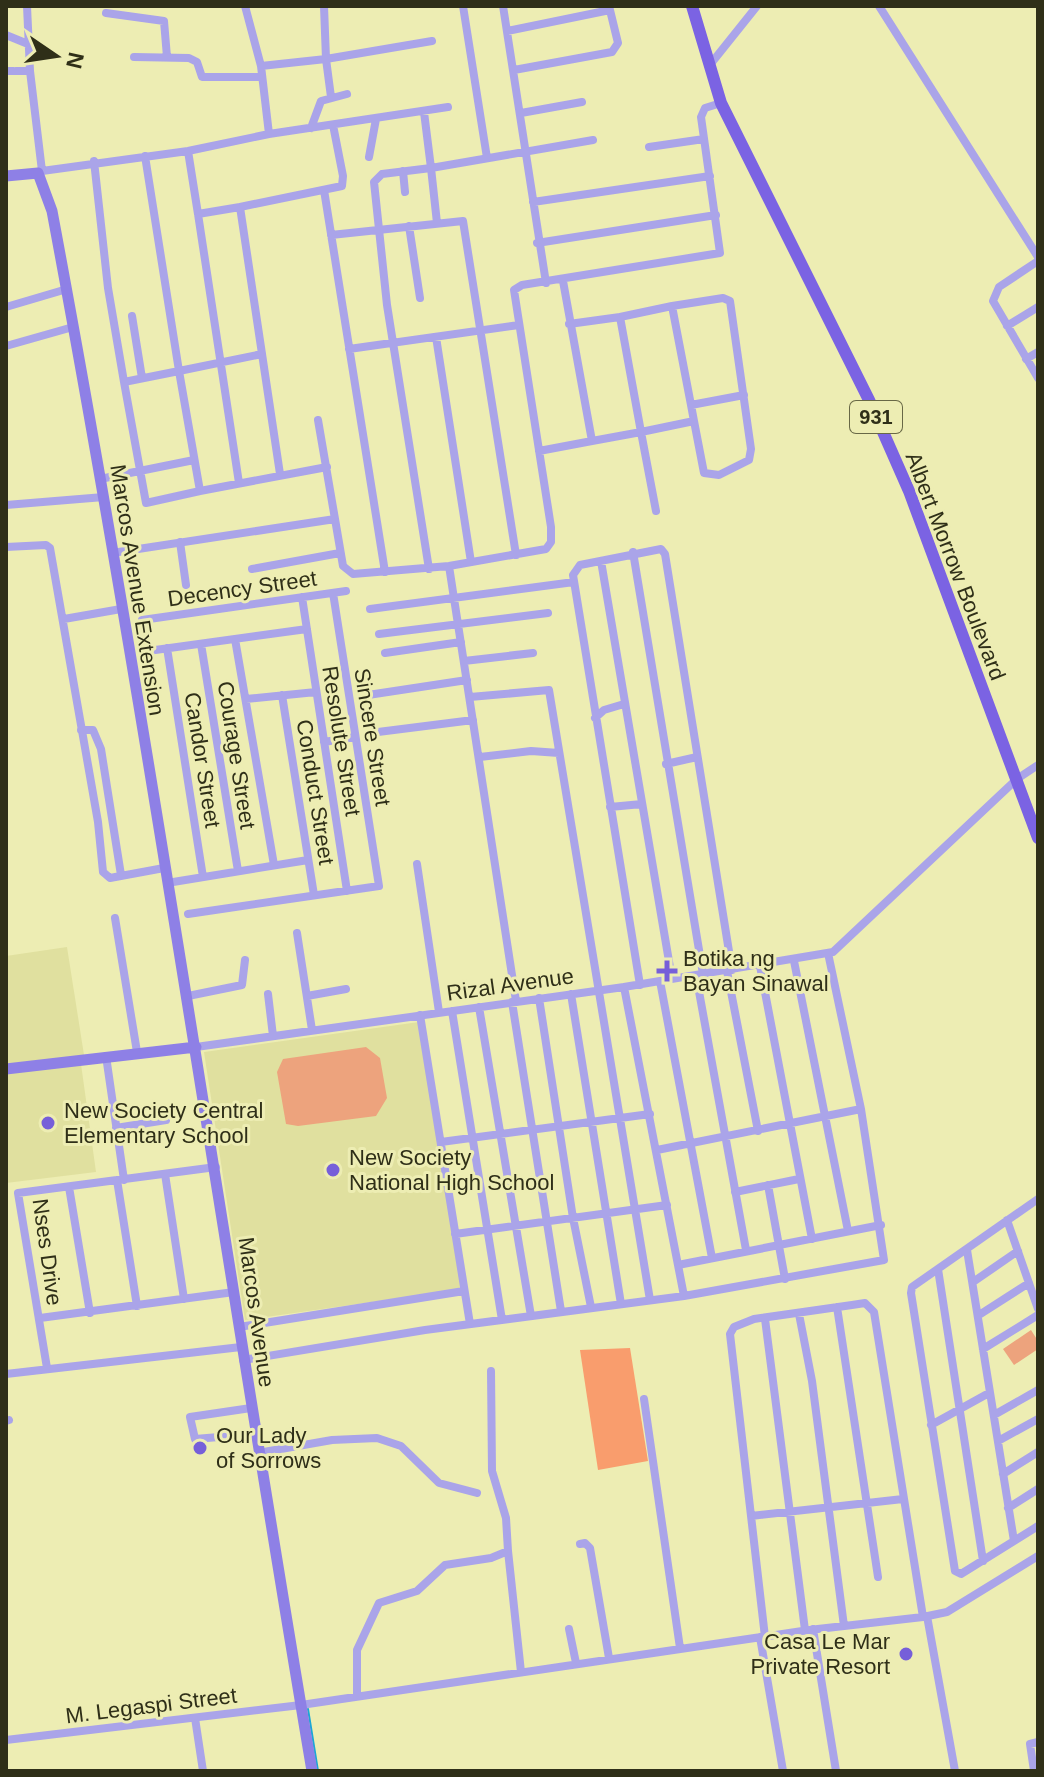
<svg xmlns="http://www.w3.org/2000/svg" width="1044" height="1777" font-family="Arial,sans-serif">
	<rect width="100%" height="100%" fill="#ededb3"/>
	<path fill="#e0e09f" d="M67,947L84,1055L6,1064V956Z
		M419,1022L463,1289L245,1320L204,1052Z
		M81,1064L96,1172L6,1183V1074Z"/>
	<path fill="#eda37d" d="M366,1047L380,1058L387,1098L376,1116L298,1126L286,1124L277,1072L283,1059Z
		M1031,1330L1038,1341V1349L1014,1365L1003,1349Z"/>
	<path fill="#f99d6d" d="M630,1348L648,1461L598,1470L580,1350Z"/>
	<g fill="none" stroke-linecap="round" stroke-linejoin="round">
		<path stroke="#1ba7d6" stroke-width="2" d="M308,1709L318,1771"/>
		<path stroke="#aaa4e9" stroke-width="8" d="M27,6L30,71L42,171L39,172
			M245,6L261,66L269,134L448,107
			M463,6L487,158
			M503,6L546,283
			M879,6L1038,257
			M106,13L164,21L167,57
			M507,31L610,10
			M6,35L28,44
			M134,57L189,58L197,62L202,77H262
			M261,66L326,59L324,6
			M709,66L757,6
			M514,70L612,52L618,43L609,6
			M6,71H30
			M331,97L326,59L432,41
			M424,112L431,168L382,174L374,182L387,305L429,569
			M521,113L582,102
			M311,128L321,101L347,94
			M649,147L704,139
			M188,151L198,214L240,207L280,474
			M145,156L179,371L262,354
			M369,157L376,119
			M94,161L108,288L124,382
			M42,171L188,151L269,134
			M403,171L405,192
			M324,190L385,572
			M533,202L710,176
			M240,207L342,186L343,176L333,125
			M198,214L239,483
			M437,223L431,168L593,140
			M409,226L420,298
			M331,235L463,221L516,555
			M537,243L716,215
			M1038,261L999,287L993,301L1038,378
			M672,306L723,298L730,301L751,449L749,460L719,475L704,473L694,421
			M6,307L67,289
			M132,316L142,378
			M620,317L672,306L691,405L694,421L641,432L656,511
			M569,324L620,317L641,432L592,441
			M1007,326L1038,307
			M436,337L471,562
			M6,346L73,327
			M349,349L519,325
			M1026,359L1038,352
			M691,405L744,395
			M318,420L335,519
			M539,451L592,441L563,281
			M100,479L194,460
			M200,491L146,503L124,382L179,371L200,491L327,467
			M6,505L104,497
			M180,542L186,585
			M6,547L46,545L50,548L98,822L103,872L110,878L164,868
			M633,552L703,974
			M112,553L335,519L343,566L353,574L449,566L546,549L551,542V527L514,290L522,285L720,253L701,117L705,108L721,103
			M601,561L672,979
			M449,566L516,1001
			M252,569L340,553
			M302,597L347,891
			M370,609L574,582
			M64,619L121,609
			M142,620L346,591
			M379,634L548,613
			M235,639L274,865
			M201,644L238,871
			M167,648L203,877
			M148,651L307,629
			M385,653L461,642
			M464,661L533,653
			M282,695L314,895
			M368,695L467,680
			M470,697L549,690L650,1300
			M246,699L316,692
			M595,718L604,710L624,704
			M81,730H93L101,749L121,875
			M378,732L473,720
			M324,742L355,737
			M480,757L531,751L559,753
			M666,764L697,757
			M610,807L642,804
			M417,864L439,1012
			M167,883L308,860
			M188,914L379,886L333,593
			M115,918L137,1052
			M297,933L312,1030
			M794,961L848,1231
			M760,966L812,1239
			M727,971L758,1131
			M696,975L746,1250
			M660,981L712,1258
			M640,985L573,575L580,565L661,549L665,554L732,970
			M624,987L684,1296
			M268,994L273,1036
			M571,994L621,1304
			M188,996L242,985L245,960
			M307,996L346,989
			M539,998L573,1218L591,1307
			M512,1002L561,1311
			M479,1007L531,1316
			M452,1011L502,1320
			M420,1015L470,1324
			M196,1047L624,987L833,952L1017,779L1038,765
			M106,1056L124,1180
			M116,1128L166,1120
			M441,1142L650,1114
			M657,1150L861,1109
			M165,1174L184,1299
			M117,1180L137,1306
			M768,1185L785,1279
			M69,1187L90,1313
			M735,1192L799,1179
			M1038,1199L912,1287L911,1293L955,1571L961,1574L1038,1526
			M1007,1220L1038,1309
			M455,1234L667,1205
			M967,1250L1014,1541
			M678,1265L881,1225
			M938,1269L983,1561
			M973,1282L1018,1251
			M837,1307L878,1577
			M799,1314L812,1381L844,1626
			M979,1315L1029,1283
			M40,1318L234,1292
			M765,1319L805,1630
			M239,1327L464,1291
			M983,1349L1038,1315
			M243,1360L425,1330L684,1296L884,1260L861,1109L828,953
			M47,1368L18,1193L216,1167
			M6,1374L241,1347
			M644,1399L680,1648
			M251,1408L190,1417L195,1439L255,1434
			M994,1415L1038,1390
			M6,1421L9,1420
			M931,1425L989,1393
			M998,1441L1038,1419
			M258,1453L332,1440L377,1438L401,1446L439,1483L477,1493
			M1003,1474L1038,1452
			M1008,1508L1038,1489
			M751,1516L903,1499
			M580,1544L585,1543L590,1548L609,1658
			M508,1551L521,1672
			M927,1616L955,1771
			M569,1629L576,1663
			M813,1629L836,1771
			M760,1637L783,1771
			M765,1637L730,1334L734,1327L754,1319L852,1305L865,1303L874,1312L923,1617
			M357,1695V1650L379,1603L417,1591L445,1565L491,1558L508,1551L506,1518L492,1471L491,1371
			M195,1718L203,1771
			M6,1740L301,1705L809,1630L923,1617L947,1612L1038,1556
			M1034,1771L1030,1744L1038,1742"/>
		<path stroke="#8e80e6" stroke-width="11" d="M6,176L38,173L52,211C149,729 224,1251 312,1771
			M6,1069L196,1047"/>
		<path stroke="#7b63e3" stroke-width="12" d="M692,6L721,103L869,400L909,491L1038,838"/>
	</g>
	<g fill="#765fd9" stroke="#ededb3" stroke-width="3">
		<path d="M663 959h8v8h8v8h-8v8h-8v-8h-8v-8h8z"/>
		<circle cx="48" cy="1123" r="8"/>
		<circle cx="333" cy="1170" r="8"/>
		<circle cx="200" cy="1448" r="8"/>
		<circle cx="906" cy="1654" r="8"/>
	</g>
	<g text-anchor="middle" stroke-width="6" stroke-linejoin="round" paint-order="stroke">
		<rect fill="#ededb3" stroke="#686846" stroke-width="2" x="850" y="401" width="52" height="32" rx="6"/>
		<g font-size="20" font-weight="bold" fill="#2f2f18">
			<text x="876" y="424">931</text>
		</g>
		<g font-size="22" fill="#2f2f18" stroke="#ededb3">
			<text transform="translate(956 566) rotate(69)" y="8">Albert Morrow Boulevard</text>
			<text transform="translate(242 588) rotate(-8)" y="8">Decency Street</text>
			<text transform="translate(138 590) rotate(81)" y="8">Marcos Avenue Extension</text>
			<text transform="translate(373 737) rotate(81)" y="8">Sincere Street</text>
			<text transform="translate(342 741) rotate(81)" y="8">Resolute Street</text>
			<text transform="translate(237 755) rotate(81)" y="8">Courage Street</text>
			<text transform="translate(203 760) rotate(81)" y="8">Candor Street</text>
			<text transform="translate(316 792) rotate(81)" y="8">Conduct Street</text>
			<text transform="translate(510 984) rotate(-8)" y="8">Rizal Avenue</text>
			<text transform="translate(48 1252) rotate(82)" y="8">Nses Drive</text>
			<text transform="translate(257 1312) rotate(82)" y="8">Marcos Avenue</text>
			<text transform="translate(151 1705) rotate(-7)" y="8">M. Legaspi Street</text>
		</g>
		<g font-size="22" fill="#2f2f18" stroke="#ededb3" text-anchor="start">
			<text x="683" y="966">Botika ng<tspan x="683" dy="25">Bayan Sinawal</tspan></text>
			<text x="64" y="1118">New Society Central<tspan x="64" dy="25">Elementary School</tspan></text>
			<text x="349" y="1165">New Society<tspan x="349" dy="25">National High School</tspan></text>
			<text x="216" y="1443">Our Lady<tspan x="216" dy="25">of Sorrows</tspan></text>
			<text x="890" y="1649" text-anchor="end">Casa Le Mar<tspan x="890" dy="25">Private Resort</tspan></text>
		</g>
	</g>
	<rect width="1044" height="1777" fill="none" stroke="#2f2f18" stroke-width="16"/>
	<g transform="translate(56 56) rotate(103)" stroke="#ededb3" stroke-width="6" paint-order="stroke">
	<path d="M0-6L14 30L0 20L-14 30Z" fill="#2f2f18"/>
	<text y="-12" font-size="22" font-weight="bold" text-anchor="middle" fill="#2f2f18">N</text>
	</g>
</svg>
